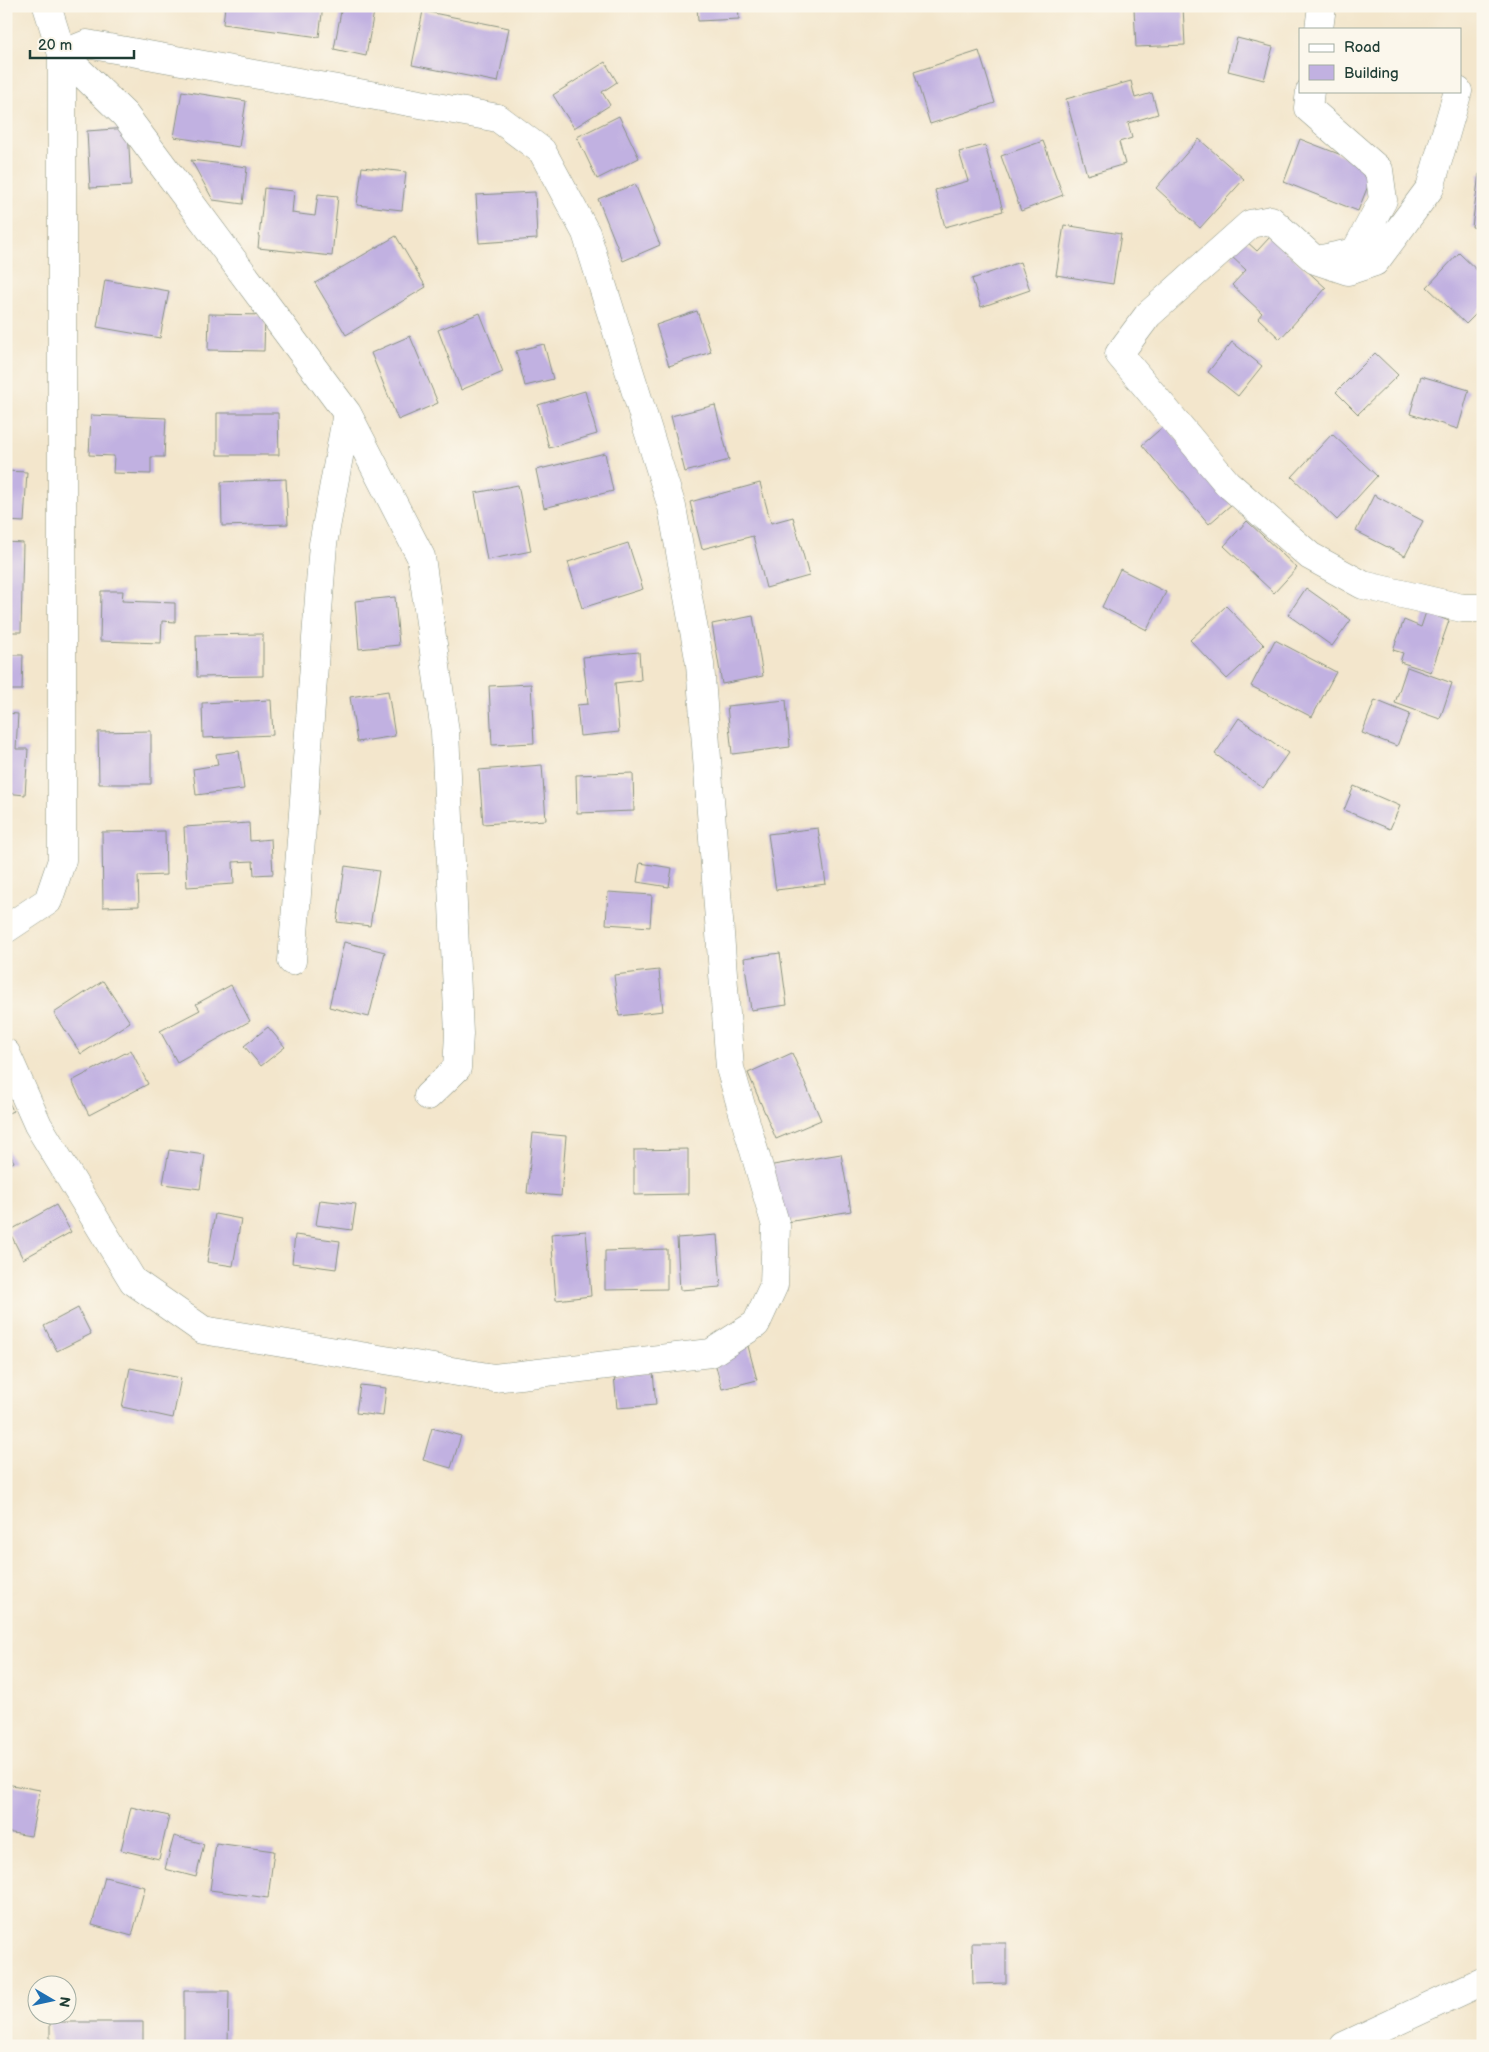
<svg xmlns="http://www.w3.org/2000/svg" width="1489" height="2052" font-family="'Balsamiq Sans',sans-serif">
	<rect width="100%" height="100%" fill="#fbf7ec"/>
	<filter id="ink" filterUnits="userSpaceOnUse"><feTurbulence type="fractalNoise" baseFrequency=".02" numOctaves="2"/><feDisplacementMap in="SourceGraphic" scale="10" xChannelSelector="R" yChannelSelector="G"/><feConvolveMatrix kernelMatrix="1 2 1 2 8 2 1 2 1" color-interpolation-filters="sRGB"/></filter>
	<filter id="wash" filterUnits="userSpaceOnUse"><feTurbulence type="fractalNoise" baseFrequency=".0096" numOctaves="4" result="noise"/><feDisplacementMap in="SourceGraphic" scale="20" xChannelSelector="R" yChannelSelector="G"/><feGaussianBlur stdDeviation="1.12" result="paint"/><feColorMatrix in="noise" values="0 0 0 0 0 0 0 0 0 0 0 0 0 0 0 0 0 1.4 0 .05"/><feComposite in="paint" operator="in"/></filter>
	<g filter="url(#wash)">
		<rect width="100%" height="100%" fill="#f3e6cc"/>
		<g id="blocks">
			<path fill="#c1b1e1" d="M225,6H323L319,37L223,24Z
				M342,6H375L366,56L334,49Z
				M697,6H738L739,19L698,21Z
				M1183,7L1185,45L1136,47L1134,9Z
				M423,11L509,28L498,82L412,65Z
				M1237,38L1273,47L1264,80L1228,71Z
				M979,51L995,103L930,124L914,72Z
				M605,62L617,82L602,92L610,105L574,128L553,95Z
				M1131,81L1135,98L1152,93L1158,114L1128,123L1132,138L1119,142L1125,164L1087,175L1066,99Z
				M182,91L246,101L239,147L174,137Z
				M619,116L639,158L597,179L577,137Z
				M128,128L131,186L90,188L87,131Z
				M1199,139L1244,179L1200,228L1156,188Z
				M1300,139L1375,168L1358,211L1284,182Z
				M1043,141L1063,195L1021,211L1001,156Z
				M985,145L1003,211L945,227L935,190L968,181L959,152Z
				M191,160L247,167L243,204L213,200Z
				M362,167L406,172L402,210L357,205Z
				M1479,174H1483V229L1472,227Z
				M6,177H8V211H6Z
				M635,184L660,245L623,261L598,199Z
				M264,188L294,191L292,213L315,216L318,194L338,196L332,256L258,248Z
				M535,192L537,239L479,243L476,195Z
				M1064,225L1121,234L1113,284L1056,275Z
				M396,236L426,287L346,335L315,283Z
				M1270,237L1326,288L1280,339L1258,318L1262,313L1232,285L1246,270L1231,256L1245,240L1257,251Z
				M1459,253L1483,276V307L1466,324L1427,287Z
				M1020,262L1030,290L981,307L972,279Z
				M105,280L169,291L160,338L97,327Z
				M697,311L711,352L669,366L656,325Z
				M480,313L503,372L461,390L438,330Z
				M209,314L265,315L264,351L208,350Z
				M410,336L438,403L398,420L371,353Z
				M1232,342L1262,366L1238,396L1208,372Z
				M544,344L553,379L525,386L516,351Z
				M1375,353L1398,375L1358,414L1336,392Z
				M1421,376L1469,390L1458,429L1410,414Z
				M585,391L597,434L549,448L538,405Z
				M715,405L729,460L685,472L671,416Z
				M217,413H278L279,455H217Z
				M91,415L166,418L164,457H151V474L113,473L114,456L89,455Z
				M1165,425L1232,504L1209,524L1142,445Z
				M1332,434L1377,476L1337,520L1292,477Z
				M605,453L613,491L544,508L536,470Z
				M6,471L27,472L24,522L6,521Z
				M286,479L288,524L222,526L221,482Z
				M760,483L771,523L793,517L809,576L766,588L753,536L702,549L690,502Z
				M518,485L531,551L487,560L475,493Z
				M1374,495L1423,521L1405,556L1356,531Z
				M1247,521L1297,568L1274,593L1224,546Z
				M6,542L23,543L21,632H6Z
				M628,543L643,589L582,608L568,562Z
				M1120,569L1166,592L1147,630L1102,607Z
				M1306,588L1351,620L1332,646L1288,615Z
				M101,591H123L122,601L175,603V622L162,621L161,643L100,641Z
				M395,597L399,645L359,649L355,601Z
				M1226,606L1264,645L1227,679L1190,640Z
				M1426,612L1449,621L1431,672L1400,662L1403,653L1393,650L1404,620L1421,627Z
				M753,616L763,676L722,684L712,624Z
				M263,634V676L197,677L196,635Z
				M1275,640L1336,672L1312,717L1251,686Z
				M639,652L641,680L615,683L619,732L580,736L577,705L588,704L583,657Z
				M6,655H23L22,690H6Z
				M1407,667L1452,683L1440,719L1395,703Z
				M531,684L534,743L492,745L489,686Z
				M388,691L395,736L357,742L350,697Z
				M271,700L273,735L203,738L202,703Z
				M786,700L790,747L732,754L727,706Z
				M1375,700L1410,714L1397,746L1362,733Z
				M6,713L18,714L16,749H28L25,795L6,793Z
				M1239,718L1288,753L1263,788L1215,754Z
				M151,731V784H99L98,732Z
				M239,751L244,789L196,795L193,769L218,765L216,754Z
				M542,765L546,820L483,824L479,770Z
				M633,773L634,811L577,813L576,775Z
				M1354,786L1400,806L1390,829L1344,810Z
				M249,823L250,841L271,839L273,874L254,875L253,861L233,862L234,884L187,887L184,827Z
				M818,828L826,884L776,890L768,834Z
				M165,831L166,875L138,876L139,906L103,907L102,832Z
				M640,863L672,868L669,887L637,882Z
				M345,866L379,871L370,926L337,922Z
				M608,892L652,895L650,927L606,924Z
				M344,942L385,952L369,1017L329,1007Z
				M780,953L787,1005L751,1010L744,958Z
				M659,970L663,1011L619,1016L614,975Z
				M103,981L130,1022L81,1054L54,1013Z
				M231,985L250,1021L177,1062L160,1031L200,1010L196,1004Z
				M268,1027L285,1047L261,1066L244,1046Z
				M131,1050L148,1084L89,1115L72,1081Z
				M792,1053L821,1120L776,1139L748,1073Z
				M6,1096L13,1111L6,1114Z
				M533,1133L566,1136L561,1196L527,1193Z
				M6,1147L14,1162L6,1166Z
				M688,1149V1194L634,1195V1150Z
				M169,1150L205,1155L200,1189L163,1184Z
				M841,1154L851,1211L776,1224L767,1166Z
				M320,1200L356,1204L352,1230L316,1225Z
				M56,1205L71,1232L23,1259L9,1231Z
				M215,1214L241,1219L233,1266L207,1262Z
				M586,1231L591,1296L556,1300L551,1234Z
				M295,1235L340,1241L336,1269L292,1263Z
				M717,1235L721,1287L680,1290L677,1238Z
				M667,1249V1289L605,1290V1251Z
				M78,1308L91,1334L57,1351L44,1326Z
				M748,1346L757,1380L722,1389L713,1355Z
				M130,1368L181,1378L173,1418L122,1407Z
				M653,1372L656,1405L617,1408L614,1375Z
				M360,1385L386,1388L383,1416L356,1413Z
				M432,1428L461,1436L451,1468L423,1460Z
				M6,1784L40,1790L31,1836L6,1832Z
				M131,1807L169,1816L159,1859L121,1850Z
				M174,1836L204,1844L196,1877L165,1869Z
				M216,1843L274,1851L268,1898L210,1890Z
				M105,1877L145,1887L132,1936L92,1925Z
				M972,1943H1006V1983L973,1984Z
				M184,1991H229L228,2046H184Z
				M50,2022H143V2046H50Z"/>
		</g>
	</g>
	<g filter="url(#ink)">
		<use href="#blocks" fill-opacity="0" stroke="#899280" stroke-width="1"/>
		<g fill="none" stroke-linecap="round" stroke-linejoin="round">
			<g stroke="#899280" stroke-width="29">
				<path id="minor" d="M47,6L62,54L125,115L347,413L421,557L445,732L459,1034L457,1068L428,1096
					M1319,29L1322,6
					M1310,91L1308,108L1379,170L1383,200L1355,252L1322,259
					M1458,91L1430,188L1375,262L1348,271L1315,260L1271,220L1250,224L1148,315L1119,354L1227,483L1310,556L1363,585L1462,608H1483
					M6,929L48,901L62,860V54L87,44L498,118L542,151L586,233L672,507L700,664L730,1068L776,1226L774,1285L756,1324L711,1353L494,1378L203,1330L133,1281L38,1125L6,1053
					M292,961L323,544L347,413
					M1344,2046L1483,1981"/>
			</g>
			<use href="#minor" stroke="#fff" stroke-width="28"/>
		</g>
	</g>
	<rect width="1489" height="2052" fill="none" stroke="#fbf7ec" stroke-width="25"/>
	<rect x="1299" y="28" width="162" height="65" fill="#fbf7ec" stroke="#a3ada2"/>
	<rect x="1309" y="44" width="25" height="8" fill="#ffffff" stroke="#a3ada2"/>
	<text x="1344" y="52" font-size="15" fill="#1f3d34">Road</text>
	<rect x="1309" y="65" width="25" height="15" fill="#c1b1e1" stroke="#a3ada2"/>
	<text x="1344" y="78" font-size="15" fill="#1f3d34">Building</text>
	<g transform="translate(52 2000) rotate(99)"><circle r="24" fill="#fbf7ec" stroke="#a3ada2"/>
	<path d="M0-4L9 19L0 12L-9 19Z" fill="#1f6fb2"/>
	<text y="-8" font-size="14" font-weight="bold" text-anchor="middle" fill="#1f3d34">N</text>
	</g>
	<path d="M30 50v8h104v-8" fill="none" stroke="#1f3d34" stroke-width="2.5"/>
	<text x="38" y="50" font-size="15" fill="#1f3d34" stroke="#fbf7ec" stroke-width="4" paint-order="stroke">20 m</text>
</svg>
